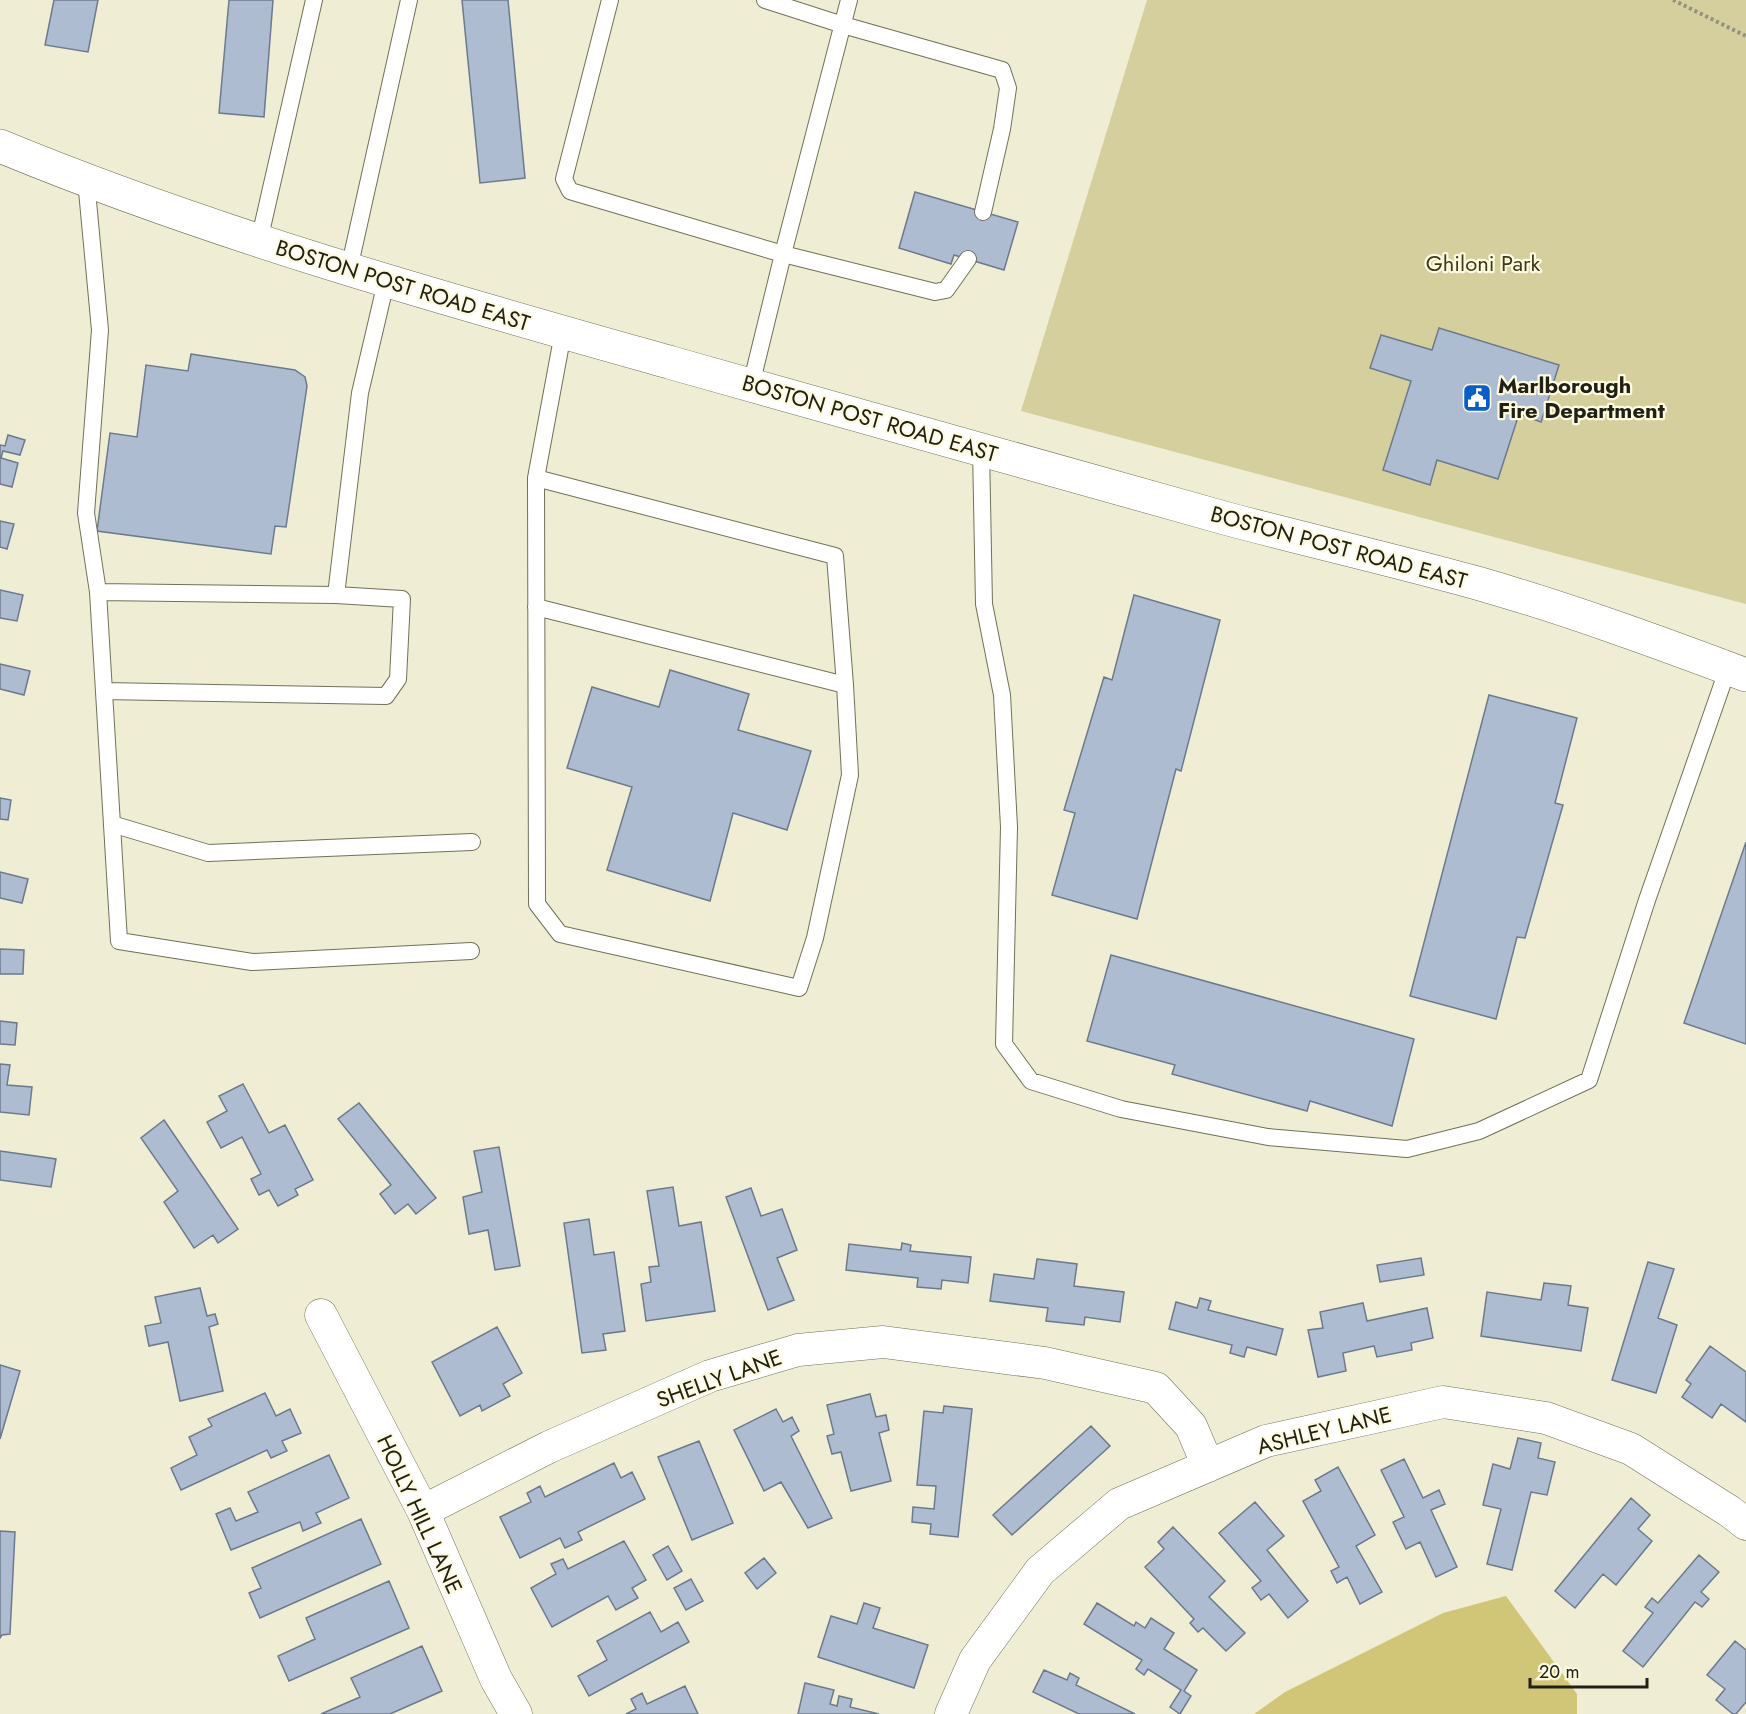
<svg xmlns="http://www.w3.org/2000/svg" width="1746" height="1714" font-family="Jost,sans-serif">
	<rect width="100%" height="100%" fill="#efedd3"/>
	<path fill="#d5cf9e" d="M1147,0H1746V604L1021,411Z"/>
	<path fill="#d1c677" d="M1506,1596L1577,1694V1714H1254L1285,1692L1443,1613Z"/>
	<path fill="#aebcd1" stroke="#6d7a8d" stroke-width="1.5" d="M54,0H98L88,52L45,45Z
		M229,0H273L264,117L219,113Z
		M462,0H508L525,178L480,183Z
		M915,192L1018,222L1004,270L954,255L951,264L899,248Z
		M1439,328L1559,365L1541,422L1519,414L1498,479L1437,460L1430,485L1383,470L1411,381L1370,368L1381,335L1432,350Z
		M191,354L295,370L305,377L307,386L286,527L275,526L271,554L97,531L110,433L137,437L146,365L188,371Z
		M8,435L25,440L20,455L3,451L1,458L18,463L12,487L0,484V445L5,446Z
		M0,521L14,524L7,549L0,547Z
		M0,590L23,595L17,621L0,618Z
		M1134,595L1220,620L1181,771L1176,769L1137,919L1052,895L1075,813L1064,810L1104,677L1112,680Z
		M0,664L30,671L24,695L0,689Z
		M670,670L749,694L738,730L811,751L787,830L733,813L710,901L607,870L632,787L567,768L592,687L659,707Z
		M1489,695L1577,718L1555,803L1563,805L1525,938L1517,937L1496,1019L1410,996Z
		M0,798L11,800L8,820L0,819Z
		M1746,842V1044L1684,1023Z
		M0,872L28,879L22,903L0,898Z
		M0,949L24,950L23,974H0Z
		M1111,955L1414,1039L1392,1126L1310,1101L1307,1111L1172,1074L1175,1065L1087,1041Z
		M0,1021L17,1023L15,1045L0,1044Z
		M0,1064L10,1065L7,1085L32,1087L29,1115L0,1112Z
		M243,1084L269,1133L285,1125L313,1180L295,1189L298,1195L278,1206L269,1190L259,1195L251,1179L261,1174L242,1137L221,1148L207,1122L227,1111L219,1096Z
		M359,1103L436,1198L416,1214L408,1204L395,1214L380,1194L391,1185L338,1119Z
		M164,1120L238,1229L218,1243L213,1235L194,1248L164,1202L178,1191L141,1138Z
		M499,1147L520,1266L495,1270L488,1230L469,1234L463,1197L482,1192L474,1151Z
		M0,1151L56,1159L51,1187L0,1180Z
		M673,1187L679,1226L701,1222L715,1311L646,1321L641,1284L651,1282L649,1267L659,1266L647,1191Z
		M751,1188L761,1216L782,1209L797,1250L777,1258L794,1300L768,1310L726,1197Z
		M589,1219L594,1255L614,1252L625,1331L603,1334L606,1350L582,1353L564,1223Z
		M902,1243L911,1245L910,1251L971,1257L968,1283L942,1280L941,1289L917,1287L918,1278L846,1270L849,1244L901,1250Z
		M1421,1258L1424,1275L1380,1282L1377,1265Z
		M1037,1259L1077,1264L1074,1286L1124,1292L1120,1322L1085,1317L1084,1325L1046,1321L1048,1308L990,1301L994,1274L1034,1279Z
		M1648,1262L1674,1269L1658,1318L1677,1325L1656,1393L1612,1380Z
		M1544,1283L1571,1286L1568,1305L1588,1308L1581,1351L1481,1336L1487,1292L1541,1300Z
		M200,1288L207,1316L215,1314L218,1324L209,1327L223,1391L180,1401L168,1342L149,1346L145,1326L161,1323L155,1297Z
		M1200,1298L1211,1301L1208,1310L1283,1329L1276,1355L1247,1347L1244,1357L1230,1353L1232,1345L1169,1329L1176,1302L1197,1308Z
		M1363,1303L1367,1321L1427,1308L1433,1338L1411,1343L1412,1350L1377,1357L1374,1346L1343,1353L1346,1371L1318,1377L1308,1330L1323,1328L1320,1312Z
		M497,1327L522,1373L503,1384L510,1396L482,1411L480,1405L460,1416L432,1362Z
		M1710,1346L1746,1372V1422L1721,1404L1712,1418L1682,1397L1691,1384L1686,1380Z
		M0,1365L20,1371L0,1439Z
		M265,1393L276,1416L290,1409L301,1433L282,1441L287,1451L271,1458L267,1450L181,1490L171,1468L197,1455L189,1437L212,1426L208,1419Z
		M870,1394L876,1417L886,1415L889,1430L879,1433L891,1481L851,1491L841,1452L832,1454L827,1436L834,1434L827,1405Z
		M944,1406L972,1409L958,1537L930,1534L931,1524L912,1522L913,1507L934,1509L936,1486L917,1485L924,1411L943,1413Z
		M776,1409L783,1422L792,1417L799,1431L791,1436L832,1518L808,1528L781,1482L764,1491L734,1430Z
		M1091,1426L1110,1446L1012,1535L993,1515Z
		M1518,1438L1541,1443L1538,1458L1555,1462L1547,1495L1531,1492L1512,1570L1487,1564L1501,1509L1483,1505L1493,1464L1510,1469Z
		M699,1441L733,1523L692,1540L658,1457Z
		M329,1455L349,1498L316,1513L321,1523L303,1531L300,1522L231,1550L216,1514L230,1508L236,1521L258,1512L248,1492Z
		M1404,1459L1423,1498L1439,1490L1445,1504L1431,1510L1457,1567L1436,1577L1420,1542L1406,1549L1393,1522L1404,1517L1381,1470Z
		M614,1463L621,1478L632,1472L645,1499L578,1532L582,1540L565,1548L560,1538L520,1558L500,1517L531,1502L527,1493L540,1486L545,1497Z
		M1338,1467L1375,1535L1356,1546L1382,1592L1360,1604L1347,1577L1337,1583L1331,1571L1339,1567L1303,1501L1321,1491L1315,1480Z
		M1631,1498L1650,1515L1638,1529L1652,1541L1616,1585L1603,1574L1575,1608L1555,1591Z
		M1255,1502L1284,1536L1267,1550L1308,1601L1288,1618L1269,1594L1261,1600L1252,1588L1261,1581L1219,1533Z
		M361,1519L381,1564L260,1618L249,1593L261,1588L252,1568Z
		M1173,1527L1225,1581L1209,1597L1245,1633L1226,1651L1203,1628L1198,1632L1190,1623L1194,1619L1145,1567L1164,1549L1158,1542Z
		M0,1531L15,1532L10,1634L2,1635L0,1638Z
		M624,1541L646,1580L632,1588L638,1598L616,1610L608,1596L552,1627L531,1588L556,1574L551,1564L563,1559L568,1569Z
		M668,1546L682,1571L667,1580L653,1555Z
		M1699,1555L1719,1572L1701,1592L1709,1599L1702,1607L1695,1602L1643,1667L1623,1651L1653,1613L1645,1607L1652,1598L1658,1603Z
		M764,1558L776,1573L757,1589L745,1573Z
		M691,1579L703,1601L686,1610L674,1588Z
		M389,1581L409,1628L289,1681L278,1656L315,1639L306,1618Z
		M864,1603L880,1608L873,1628L928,1645L914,1688L818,1657L831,1616L857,1624Z
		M1097,1603L1134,1626L1136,1622L1145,1628L1151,1618L1174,1633L1164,1649L1197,1670L1184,1691L1191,1696L1180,1714L1170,1707L1181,1690L1148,1669L1144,1675L1136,1669L1142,1660L1084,1624Z
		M650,1612L661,1632L678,1622L689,1642L589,1696L578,1676L607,1660L597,1641Z
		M1735,1641L1746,1650V1702L1736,1714H1733L1716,1700L1725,1689L1707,1675Z
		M422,1646L442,1691L390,1714H321L360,1697L351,1678Z
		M1044,1670L1067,1680L1070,1673L1079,1678L1076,1685L1135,1714H1079L1033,1692Z
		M805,1683L834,1690L830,1704L837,1706L839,1696L852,1699L850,1707L879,1714H798Z
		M685,1686L698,1714H626L636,1709L631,1699L642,1693L647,1704Z"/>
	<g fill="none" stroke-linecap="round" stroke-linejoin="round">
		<g stroke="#727059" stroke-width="18">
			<path id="service" d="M610,0L564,179L570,191L783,254L935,292L946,290L968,259
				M765,0L843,25L1002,70L1008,88L1002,129L983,212
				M86,180L100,330L86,513L98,592L336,595L360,393L386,282
				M259,241L314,0
				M349,269L409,0
				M751,385L783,254L849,0
				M981,449L984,604L1002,695L1009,827L1004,1044L1031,1081L1121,1109L1268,1137L1407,1149L1479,1131L1589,1080L1647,900L1728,668
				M536,478L835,556L845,685L850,775L815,938L799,988L560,934L537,904L536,478L563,333
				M98,592L119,941L252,962L471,951
				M536,607L845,685
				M104,691L386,696L398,679L402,599L336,595
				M112,824L208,853L472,842"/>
		</g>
		<g stroke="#727059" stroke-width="33">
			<path id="minor" d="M321,1315L423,1511L496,1679L516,1714
				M423,1511L549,1447L710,1376L798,1350L883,1342L1045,1363L1156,1388L1191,1426L1208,1466
				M951,1714L975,1660L1040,1571L1119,1504L1266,1441L1443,1402L1546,1418L1631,1449L1729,1511L1746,1524"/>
		</g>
		<g stroke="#727059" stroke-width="34">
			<path id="primary" d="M0,146C218,236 445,299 672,363C857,415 1042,468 1228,519C1311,541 1394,560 1477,583C1568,609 1658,642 1746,675"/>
		</g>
		<path stroke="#93927f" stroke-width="4" stroke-dasharray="3 3" stroke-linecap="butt" d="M1673,0L1746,36"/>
		<use href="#service" stroke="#fff" stroke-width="16"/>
		<use href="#minor" stroke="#fff" stroke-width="32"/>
		<use href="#primary" stroke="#fff" stroke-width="33"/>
	</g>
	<defs>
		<g id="civic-square" transform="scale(1.5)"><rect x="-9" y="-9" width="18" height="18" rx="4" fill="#095dc7" stroke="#fdfae0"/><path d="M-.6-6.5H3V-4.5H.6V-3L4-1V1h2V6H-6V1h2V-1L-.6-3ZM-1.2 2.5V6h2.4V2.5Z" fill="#fff"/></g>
	</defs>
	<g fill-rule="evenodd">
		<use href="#civic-square" x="1477" y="398"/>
	</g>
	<g text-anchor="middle" stroke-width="4.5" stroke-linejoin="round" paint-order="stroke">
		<g font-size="22" fill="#3e3916" stroke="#fdfae0">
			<text x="1483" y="271">Ghiloni Park</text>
		</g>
		<g font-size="22" fill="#212017" stroke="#fdfae0">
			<text transform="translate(403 285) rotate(17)" y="8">BOSTON POST ROAD EAST</text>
			<text transform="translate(870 418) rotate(16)" y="8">BOSTON POST ROAD EAST</text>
			<text transform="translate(1339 547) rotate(15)" y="8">BOSTON POST ROAD EAST</text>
			<text transform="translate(719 1378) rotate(-20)" y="8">SHELLY LANE</text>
			<text transform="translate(1324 1430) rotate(-14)" y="8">ASHLEY LANE</text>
			<text transform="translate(420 1514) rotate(65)" y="8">HOLLY HILL LANE</text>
		</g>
		<g font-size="22" font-weight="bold" fill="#212017" stroke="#fdfae0" text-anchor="start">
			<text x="1498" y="393">Marlborough<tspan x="1498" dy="25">Fire Department</tspan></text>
		</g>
	</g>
	<path d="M1530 1678v9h117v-9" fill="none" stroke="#212017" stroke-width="3"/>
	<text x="1539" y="1678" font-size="18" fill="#212017" stroke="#fdfae0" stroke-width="4.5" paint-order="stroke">20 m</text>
</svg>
